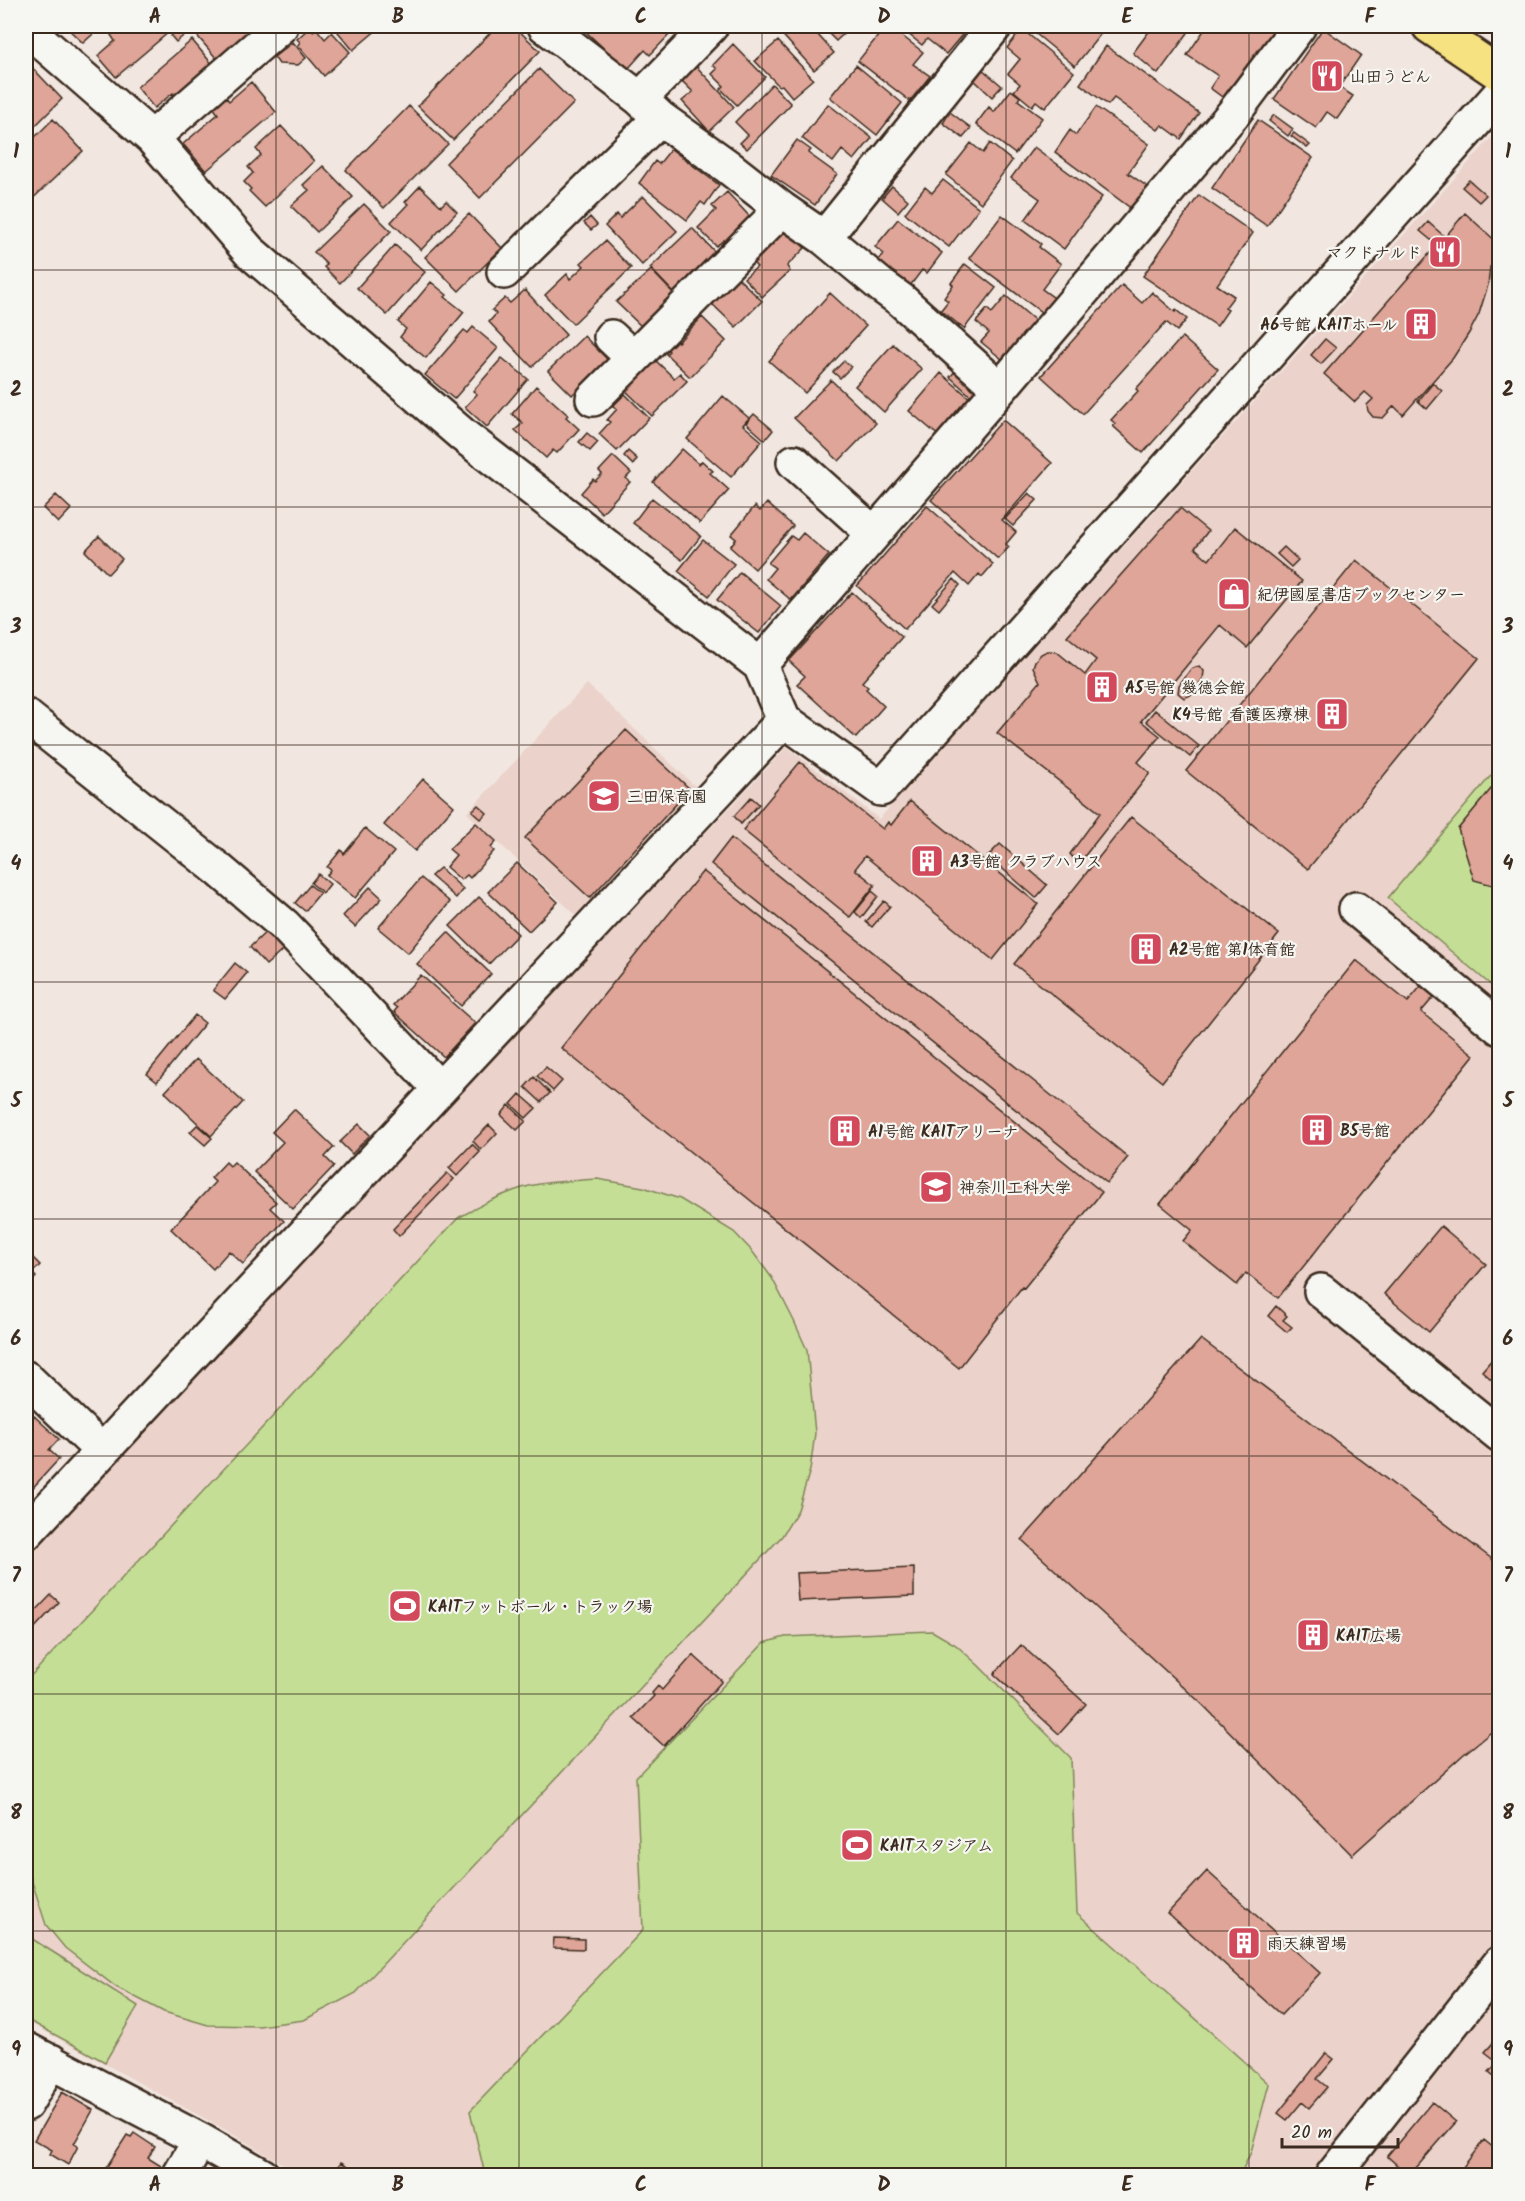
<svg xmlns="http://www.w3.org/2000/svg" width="1525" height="2201" font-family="Kalam,'Klee One',sans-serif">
	<rect width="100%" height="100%" fill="#f1e6e0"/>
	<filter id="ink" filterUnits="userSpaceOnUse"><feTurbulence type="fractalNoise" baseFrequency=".0167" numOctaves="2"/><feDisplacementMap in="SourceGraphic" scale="12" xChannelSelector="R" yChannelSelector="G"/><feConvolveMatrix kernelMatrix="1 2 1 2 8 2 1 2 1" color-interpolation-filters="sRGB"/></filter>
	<g filter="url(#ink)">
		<path fill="#ebd2ca" d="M1499,129V2175H301L224,2129L26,2021V1554L787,747L879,819Z
			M587,684L699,790L579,918L467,813Z"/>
		<path fill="#c4df95" stroke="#80845a" stroke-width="1.5" d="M1499,766V992L1388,898Z
			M597,1179L643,1187L680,1199L734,1232L752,1251L772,1278L794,1321L807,1350L815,1433L810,1470L798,1510L782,1536L356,1993L304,2020L259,2026L208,2025L164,2012L116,1987L65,1948L46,1925L26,1863V1681L458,1218C478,1207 499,1195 522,1188C546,1181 572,1181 597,1179Z
			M932,1631L956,1645L978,1665L1071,1758L1077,1913L1269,2084L1251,2152L1240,2175H485L470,2111L643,1930L636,1777L764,1643L785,1637Z
			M26,1935L138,2006L105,2062L26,2019Z"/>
		<path fill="#dea598" stroke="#3b2a1e" stroke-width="1.5" d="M65,26H102L83,43Z
			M121,26H176L116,77L98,56L115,41L111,35Z
			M181,26L187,33L176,42L171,36Z
			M199,26H256L217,59L193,31Z
			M333,26H375L378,29L353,50Z
			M497,26H514L540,51L453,140L418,106Z
			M586,26H665L663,28L670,34L650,55L645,50L627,70L583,29Z
			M786,26H810L834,53L814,70L779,31Z
			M821,26H852L836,41Z
			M886,26H889L923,52L913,64L930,76L910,101L858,61Z
			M898,26H963L967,29L946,54L927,39L922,45Z
			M1042,26H1107L1075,66L1036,34Z
			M1153,26H1193L1158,74L1133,53Z
			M1207,26H1281L1229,102L1210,88L1218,76L1187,55Z
			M310,27L313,31L316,28L325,39L332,32L350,52L324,76L298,45L300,42L297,39Z
			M1323,28L1361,55L1339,87L1353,96L1337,119L1327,112L1316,128L1274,99Z
			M1022,29L1074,72L1045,108L1036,101L1032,106L1014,91L1020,84L1008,74L1020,59L1007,48Z
			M192,40L212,64L175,96L173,93L154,108L137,87Z
			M778,41L813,79L792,97L782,85L779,86L755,61Z
			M293,42L306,58L298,65L279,64L274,57Z
			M733,44L765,77L737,105L721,89L724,86L712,74L717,69L713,65Z
			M1106,46L1199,113L1181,139L1162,125L1158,130L1114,98L1108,105L1080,84Z
			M26,61L62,99L26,135Z
			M856,65L902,103L877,135L830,97Z
			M696,66L734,107L709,131L682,101L693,92L681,80Z
			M539,69L574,103L480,198L446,163Z
			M982,69L1002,86L992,97L973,79Z
			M251,82L276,112L206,171L183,144L218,114L214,108L226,97L229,101Z
			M772,84L791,104L747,149L740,143L748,135L735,122Z
			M1011,90L1020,97L1018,100L1042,118L1015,154L976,124L989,107L994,112Z
			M828,104L872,138L854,160L842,150L833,162L802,138Z
			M409,106L448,144L384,208L346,170Z
			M1096,107L1149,144L1128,173L1155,192L1136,212L1055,152L1070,130L1076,135Z
			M950,112L971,128L963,138L943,123Z
			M1274,115L1293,129L1288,136L1269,121Z
			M53,119L83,151L26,205V146Z
			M1258,120L1313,158L1267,226L1212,188Z
			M281,126L314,161L265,207L249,191L251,189L244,182L253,173L248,167L261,155L256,149Z
			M1294,133L1310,145L1307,148L1291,136Z
			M797,140L811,150L808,153L837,174L815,205L771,175Z
			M971,143L983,153L990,143L1012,161L981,203L946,175Z
			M1034,147L1102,197L1064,249L1025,220L1040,199L1011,178Z
			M671,149L719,185L705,205L701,202L687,220L639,183L655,161L659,164Z
			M323,166L353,197L317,232L291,206L309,190L303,185Z
			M943,180L979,208L949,247L905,213L925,187L932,193Z
			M1469,180L1486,195L1479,202L1462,187Z
			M420,186L441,206L446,201L457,212L421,250L391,222L408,204L405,202Z
			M892,186L908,200L898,212L882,198Z
			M727,192L750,217L725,242L724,240L716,246L698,228L716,210L712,206Z
			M1199,195L1253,233L1217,285L1234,296L1225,308L1228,310L1217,326L1143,276Z
			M643,196L677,231L642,265L605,226L617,214L620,218Z
			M364,204L391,231L340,283L324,267L327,265L314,252Z
			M1465,213L1500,245V256L1490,267L1488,285L1479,314L1469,333L1453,358L1403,415L1394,406L1383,418L1373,417L1368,411L1367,405L1373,399L1365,392L1355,402L1324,374L1437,245L1420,231L1428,222L1445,237Z
			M469,214L502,248L459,291L425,257Z
			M1002,215L1041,244L1039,247L1061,264L1042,289L1057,300L1045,315L969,258Z
			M590,217L597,225L591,230L584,223Z
			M898,219L942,253L927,273L922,270L910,286L877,261L884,254L875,247Z
			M692,228L717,254L675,294L650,268Z
			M787,229L805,248L787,266L790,271L762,297L744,278L757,267L752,262Z
			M605,241L631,268L573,324L545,295L567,274L570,279L584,266L581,263Z
			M395,245L425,272L387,315L357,288Z
			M965,264L996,288L964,329L941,310L948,301L944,298L953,285L951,283Z
			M651,270L675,295L642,327L616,302Z
			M736,276L762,301L736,327L710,302Z
			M431,282L447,295L445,297L464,312L426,358L400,337L406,329L398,322Z
			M1122,285L1142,303L1152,292L1175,312L1176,310L1187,319L1177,331L1166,322L1083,414L1041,376Z
			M525,290L566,335L532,367L489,322L496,314L492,310L505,298L510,303Z
			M830,293L866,326L805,393L769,361Z
			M1006,296L1037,322L1003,360L981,342L989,333L976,322L987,309L992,313Z
			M702,317L726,341L690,377L666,354L669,351L664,347L674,337L678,342Z
			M473,327L498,348L454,399L425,375L464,330L468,333Z
			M584,336L608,360L572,395L548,371Z
			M1182,337L1218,369L1143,453L1113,426L1116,424L1111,420L1138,391L1136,389Z
			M1325,339L1336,348L1321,364L1311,355Z
			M893,344L922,369L884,412L855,386Z
			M502,358L528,379L487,427L465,407L477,394L473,391Z
			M654,359L674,378L680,373L687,381L652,416L625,390Z
			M844,361L851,367L840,378L833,372Z
			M960,366L981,387L971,396L950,377Z
			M941,373L972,400L940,437L909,411Z
			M831,380L876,423L839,461L794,418Z
			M1433,383L1442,391L1427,409L1418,401Z
			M536,386L568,415L566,417L579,429L557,453L553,450L546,458L515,430L523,423L512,414Z
			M625,394L649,418L617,451L599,434L610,422L607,420L617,409L613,406Z
			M723,396L749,418L743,425L762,441L731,477L687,439Z
			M754,414L773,430L765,440L746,423Z
			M1003,420L1052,463L1002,520L1016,532L1006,544L1009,547L998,559L931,500Z
			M587,433L598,442L590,451L579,442Z
			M682,449L699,464L702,461L713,471L710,473L729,490L700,523L653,482Z
			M628,451L637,459L633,465L624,456Z
			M613,456L631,473L626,478L630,482L602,513L581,493L593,479L595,481L602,474L599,471Z
			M1029,493L1037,500L1013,526L1005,519Z
			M56,495L71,509L58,523L43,508Z
			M652,498L701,536L682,560L633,523Z
			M767,503L793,526L755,569L730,547L736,539L731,535L755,506L760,511Z
			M927,506L993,564L982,577L979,574L969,586L955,573L905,629L857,586Z
			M1180,508L1208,531L1195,548L1209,560L1235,527L1302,581L1247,648L1220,625L1141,721L1160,736L1138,762L1150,773L1083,858L1074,859L1070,854L1100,813L997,733L1040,682L1033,667L1035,661L1041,654L1047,651L1057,652L1085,675L1096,660L1067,636Z
			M803,533L829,555L791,600L766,579L775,568L768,563L791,536L797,540Z
			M99,536L122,559L108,574L85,551Z
			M703,540L734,564L709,596L678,571Z
			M1284,547L1298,560L1291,567L1277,554Z
			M1356,560L1479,658L1308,869L1186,771Z
			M740,572L781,606L759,633L717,600Z
			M954,579L960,585L939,610L932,604Z
			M852,592L902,637L862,682L868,687L866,689L884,706L856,738L797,684L805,676L789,661Z
			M1199,666L1204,671L1203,679L1191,695L1184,698L1178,693L1179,685L1191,669Z
			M1155,710L1199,746L1190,757L1146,721Z
			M626,730L690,789L590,898L525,838Z
			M800,762L883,829L888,822L891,825L910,801L1038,904L993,960L865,856L855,869L875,885L850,917L743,830Z
			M1500,778V887L1474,880L1458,829Z
			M423,779L454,806L415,851L384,825Z
			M751,797L759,804L741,824L734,816Z
			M478,805L487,813L481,819L472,811Z
			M1131,817L1279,934L1162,1082L1014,964Z
			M476,823L496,841L491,848L494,851L470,878L467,875L461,880L446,867L456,855L449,849Z
			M365,828L394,852L355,898L327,875L331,870L327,867L341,850L344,854Z
			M731,838L1128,1157L1107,1183L711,864Z
			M1000,844L1047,885L1036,898L988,856Z
			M517,863L558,902L529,931L488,892Z
			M440,868L463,889L456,898L431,876Z
			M703,871L1102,1192L1024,1288L1022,1287L959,1368L561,1048Z
			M318,874L330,884L323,893L311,883Z
			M421,878L450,902L408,953L378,928Z
			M310,885L320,893L305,911L295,903Z
			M370,887L382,898L355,927L343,916Z
			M872,891L878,896L861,918L855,912Z
			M479,897L518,934L489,964L450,926Z
			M884,901L890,906L872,927L866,922Z
			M273,925L290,944L266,965L250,947Z
			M448,932L491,974L461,1006L417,964Z
			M1356,960L1408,1002L1430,975L1443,986L1421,1012L1474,1055L1278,1298L1246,1273L1237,1285L1183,1241L1192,1230L1160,1204Z
			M235,963L247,973L225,999L213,990Z
			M421,975L475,1023L444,1057L394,1012L397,1008L393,1005Z
			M195,1015L205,1023L157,1082L147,1074Z
			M196,1059L243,1102L211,1136L165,1092Z
			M546,1067L562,1081L553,1091L537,1076Z
			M534,1077L550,1093L541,1102L525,1087Z
			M520,1094L536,1108L526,1118L511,1104Z
			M509,1105L526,1121L517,1130L501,1115Z
			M294,1109L334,1147L325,1157L334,1166L293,1209L254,1172L283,1142L272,1132Z
			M359,1124L370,1135L352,1154L340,1142Z
			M197,1125L212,1138L205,1145L190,1132Z
			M489,1125L497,1133L481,1150L473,1141Z
			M472,1144L480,1152L457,1176L449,1168Z
			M226,1162L230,1166L234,1162L276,1202L270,1208L284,1221L243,1264L229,1251L213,1269L171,1229L215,1182L211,1178Z
			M447,1173L454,1179L399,1236L393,1229Z
			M1441,1226L1486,1264L1429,1332L1384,1294Z
			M26,1251L40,1265L32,1273L36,1277L26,1288Z
			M1276,1306L1287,1316L1283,1320L1292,1327L1287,1332L1268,1316Z
			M1201,1339L1500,1565V1725L1464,1754L1352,1855L1203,1705L1022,1540Z
			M1500,1350V1387L1482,1371Z
			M31,1413L59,1439L49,1450L59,1459L26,1495V1419Z
			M914,1568V1596L798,1601L796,1573Z
			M51,1595L59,1602L26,1637V1621Z
			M1021,1645L1086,1704L1059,1734L994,1674Z
			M693,1655L722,1681L664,1746L633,1718L654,1696L652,1693L658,1686L662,1690Z
			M1207,1871L1320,1973L1281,2015L1168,1913Z
			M554,1938L584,1939V1949L553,1948Z
			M1500,2035V2081L1489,2072L1498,2062L1485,2052Z
			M1326,2053L1334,2059L1317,2079L1327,2087L1309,2108L1302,2102L1287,2120L1278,2113Z
			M62,2092L93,2110L74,2144L78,2146L68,2165L50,2154L52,2150L34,2140Z
			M1432,2102L1456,2122L1409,2176L1387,2156Z
			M134,2133L155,2147L148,2158L161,2166L155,2176H105L102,2174L127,2135L131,2137Z
			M1484,2140L1500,2153V2169L1494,2176H1456Z
			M341,2162L363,2176H332Z"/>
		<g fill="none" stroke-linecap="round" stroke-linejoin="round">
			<g stroke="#3b2a1e" stroke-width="38">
				<path id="minor" d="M545,26L640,99L660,118L727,166L782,209L824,238L883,287L901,300L1000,389
					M26,28L152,138L249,251L464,436L760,665L784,720L881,789L1500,94
					M640,99L711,26
					M152,138L281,26
					M824,238L995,26
					M504,272L660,118
					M611,337L633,358
					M593,399L782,209
					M794,462L873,533
					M760,665L1000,389L1233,114L1299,26
					M26,716L218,869L285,926L440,1089
					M1356,909L1500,1028
					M1321,1291L1500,1435
					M26,1378L102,1451
					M26,1533L784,720
					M26,2049L200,2140L263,2176
					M26,2104L51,2061
					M179,2176L200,2140
					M1332,2176L1500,1963"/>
			</g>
			<g stroke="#3b2a1e" stroke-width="38">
				<path id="major" d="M1429,26L1500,74"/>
			</g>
			<use href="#minor" stroke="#f6f6f2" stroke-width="33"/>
			<use href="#major" stroke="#f6e281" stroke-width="33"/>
		</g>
	</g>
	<path fill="none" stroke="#3b2a1e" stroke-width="1.5" stroke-opacity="0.55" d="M276,26V2176M519,26V2176M762,26V2176M1006,26V2176M1249,26V2176M26,270H1500M26,507H1500M26,745H1500M26,982H1500M26,1219H1500M26,1456H1500M26,1694H1500M26,1931H1500"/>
	<defs>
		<g id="restaurant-square" transform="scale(1.725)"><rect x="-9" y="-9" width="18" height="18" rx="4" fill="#d1495b" stroke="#f6f6f2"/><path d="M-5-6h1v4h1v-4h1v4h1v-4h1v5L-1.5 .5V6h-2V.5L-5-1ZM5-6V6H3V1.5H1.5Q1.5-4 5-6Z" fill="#fff"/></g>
		<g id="building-square" transform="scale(1.725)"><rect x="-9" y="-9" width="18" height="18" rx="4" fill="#d1495b" stroke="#f6f6f2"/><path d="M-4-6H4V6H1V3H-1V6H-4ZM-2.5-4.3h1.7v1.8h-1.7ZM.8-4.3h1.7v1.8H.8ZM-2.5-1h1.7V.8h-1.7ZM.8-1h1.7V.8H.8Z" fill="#fff"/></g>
		<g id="shop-square" transform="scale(1.725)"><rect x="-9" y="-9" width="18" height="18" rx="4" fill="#d1495b" stroke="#f6f6f2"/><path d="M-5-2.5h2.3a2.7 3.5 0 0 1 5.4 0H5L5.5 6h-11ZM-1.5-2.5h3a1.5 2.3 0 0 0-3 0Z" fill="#fff"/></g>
		<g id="school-square" transform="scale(1.725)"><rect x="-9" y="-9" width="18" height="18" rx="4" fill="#d1495b" stroke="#f6f6f2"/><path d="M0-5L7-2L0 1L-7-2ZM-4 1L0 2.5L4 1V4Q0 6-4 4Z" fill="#fff"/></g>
		<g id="university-square" transform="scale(1.725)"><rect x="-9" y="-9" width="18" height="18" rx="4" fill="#d1495b" stroke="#f6f6f2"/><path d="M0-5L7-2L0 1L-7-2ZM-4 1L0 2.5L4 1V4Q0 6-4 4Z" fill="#fff"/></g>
		<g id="stadium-square" transform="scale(1.725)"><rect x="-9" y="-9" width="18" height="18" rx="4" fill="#d1495b" stroke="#f6f6f2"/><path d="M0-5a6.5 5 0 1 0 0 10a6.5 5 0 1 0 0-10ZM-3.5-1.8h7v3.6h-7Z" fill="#fff"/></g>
	</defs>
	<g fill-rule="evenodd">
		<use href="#restaurant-square" x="1327" y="76"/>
		<use href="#restaurant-square" x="1445" y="252"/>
		<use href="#building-square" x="1421" y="324"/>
		<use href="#shop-square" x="1234" y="594"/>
		<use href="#building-square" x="1102" y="687"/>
		<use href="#building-square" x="1332" y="714"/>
		<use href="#school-square" x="604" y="796"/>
		<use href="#building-square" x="927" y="861"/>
		<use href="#building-square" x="1146" y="949"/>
		<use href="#building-square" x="1317" y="1130"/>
		<use href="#building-square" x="845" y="1131"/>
		<use href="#university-square" x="936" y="1187"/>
		<use href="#stadium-square" x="405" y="1606"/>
		<use href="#building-square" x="1313" y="1635"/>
		<use href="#stadium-square" x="857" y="1845"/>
		<use href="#building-square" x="1244" y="1943"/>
	</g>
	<g text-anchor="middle" stroke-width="4.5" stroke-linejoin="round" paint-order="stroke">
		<g font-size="16" font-weight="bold" fill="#3b2a1e" stroke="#f6f6f2" text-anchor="start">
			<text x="1350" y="82">山田うどん</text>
			<text x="1422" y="258" text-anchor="end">マクドナルド</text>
			<text x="1398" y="330" text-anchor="end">A6号館 KAITホール</text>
			<text x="1257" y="600">紀伊國屋書店ブックセンター</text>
			<text x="1125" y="693">A5号館 幾徳会館</text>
			<text x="1309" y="720" text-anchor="end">K4号館 看護医療棟</text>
			<text x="627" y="802">三田保育園</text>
			<text x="950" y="867">A3号館 クラブハウス</text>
			<text x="1169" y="955">A2号館 第1体育館</text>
			<text x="1340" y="1136">B5号館</text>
			<text x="868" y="1137">A1号館 KAITアリーナ</text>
			<text x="959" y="1193">神奈川工科大学</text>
			<text x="428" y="1612">KAITフットボール・トラック場</text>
			<text x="1336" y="1641">KAIT広場</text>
			<text x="880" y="1851">KAITスタジアム</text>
			<text x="1267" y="1949">雨天練習場</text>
		</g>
	</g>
	<rect width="1525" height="2201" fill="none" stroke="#f6f6f2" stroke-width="66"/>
	<path d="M1282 2138v9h116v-9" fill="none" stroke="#3b2a1e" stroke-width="3"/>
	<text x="1291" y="2138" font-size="18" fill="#3b2a1e" stroke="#f6f6f2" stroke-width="4.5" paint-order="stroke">20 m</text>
	<rect x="33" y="33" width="1459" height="2135" fill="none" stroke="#3b2a1e" stroke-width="2"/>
	<g font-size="20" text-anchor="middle" font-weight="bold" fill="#3b2a1e">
		<text x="155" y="23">A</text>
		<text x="398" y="23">B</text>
		<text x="641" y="23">C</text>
		<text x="884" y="23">D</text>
		<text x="1127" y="23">E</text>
		<text x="1370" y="23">F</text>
		<text x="16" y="158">1</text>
		<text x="1508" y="158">1</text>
		<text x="16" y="396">2</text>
		<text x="1508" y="396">2</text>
		<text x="16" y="633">3</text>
		<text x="1508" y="633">3</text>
		<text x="16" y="870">4</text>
		<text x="1508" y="870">4</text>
		<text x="16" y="1107">5</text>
		<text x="1508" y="1107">5</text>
		<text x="16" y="1345">6</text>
		<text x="1508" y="1345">6</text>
		<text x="16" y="1582">7</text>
		<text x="1508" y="1582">7</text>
		<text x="16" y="1819">8</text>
		<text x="1508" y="1819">8</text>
		<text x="16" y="2056">9</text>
		<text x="1508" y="2056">9</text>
		<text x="155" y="2191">A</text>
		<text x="398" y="2191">B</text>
		<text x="641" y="2191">C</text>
		<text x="884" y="2191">D</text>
		<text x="1127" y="2191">E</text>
		<text x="1370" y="2191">F</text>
	</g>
</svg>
